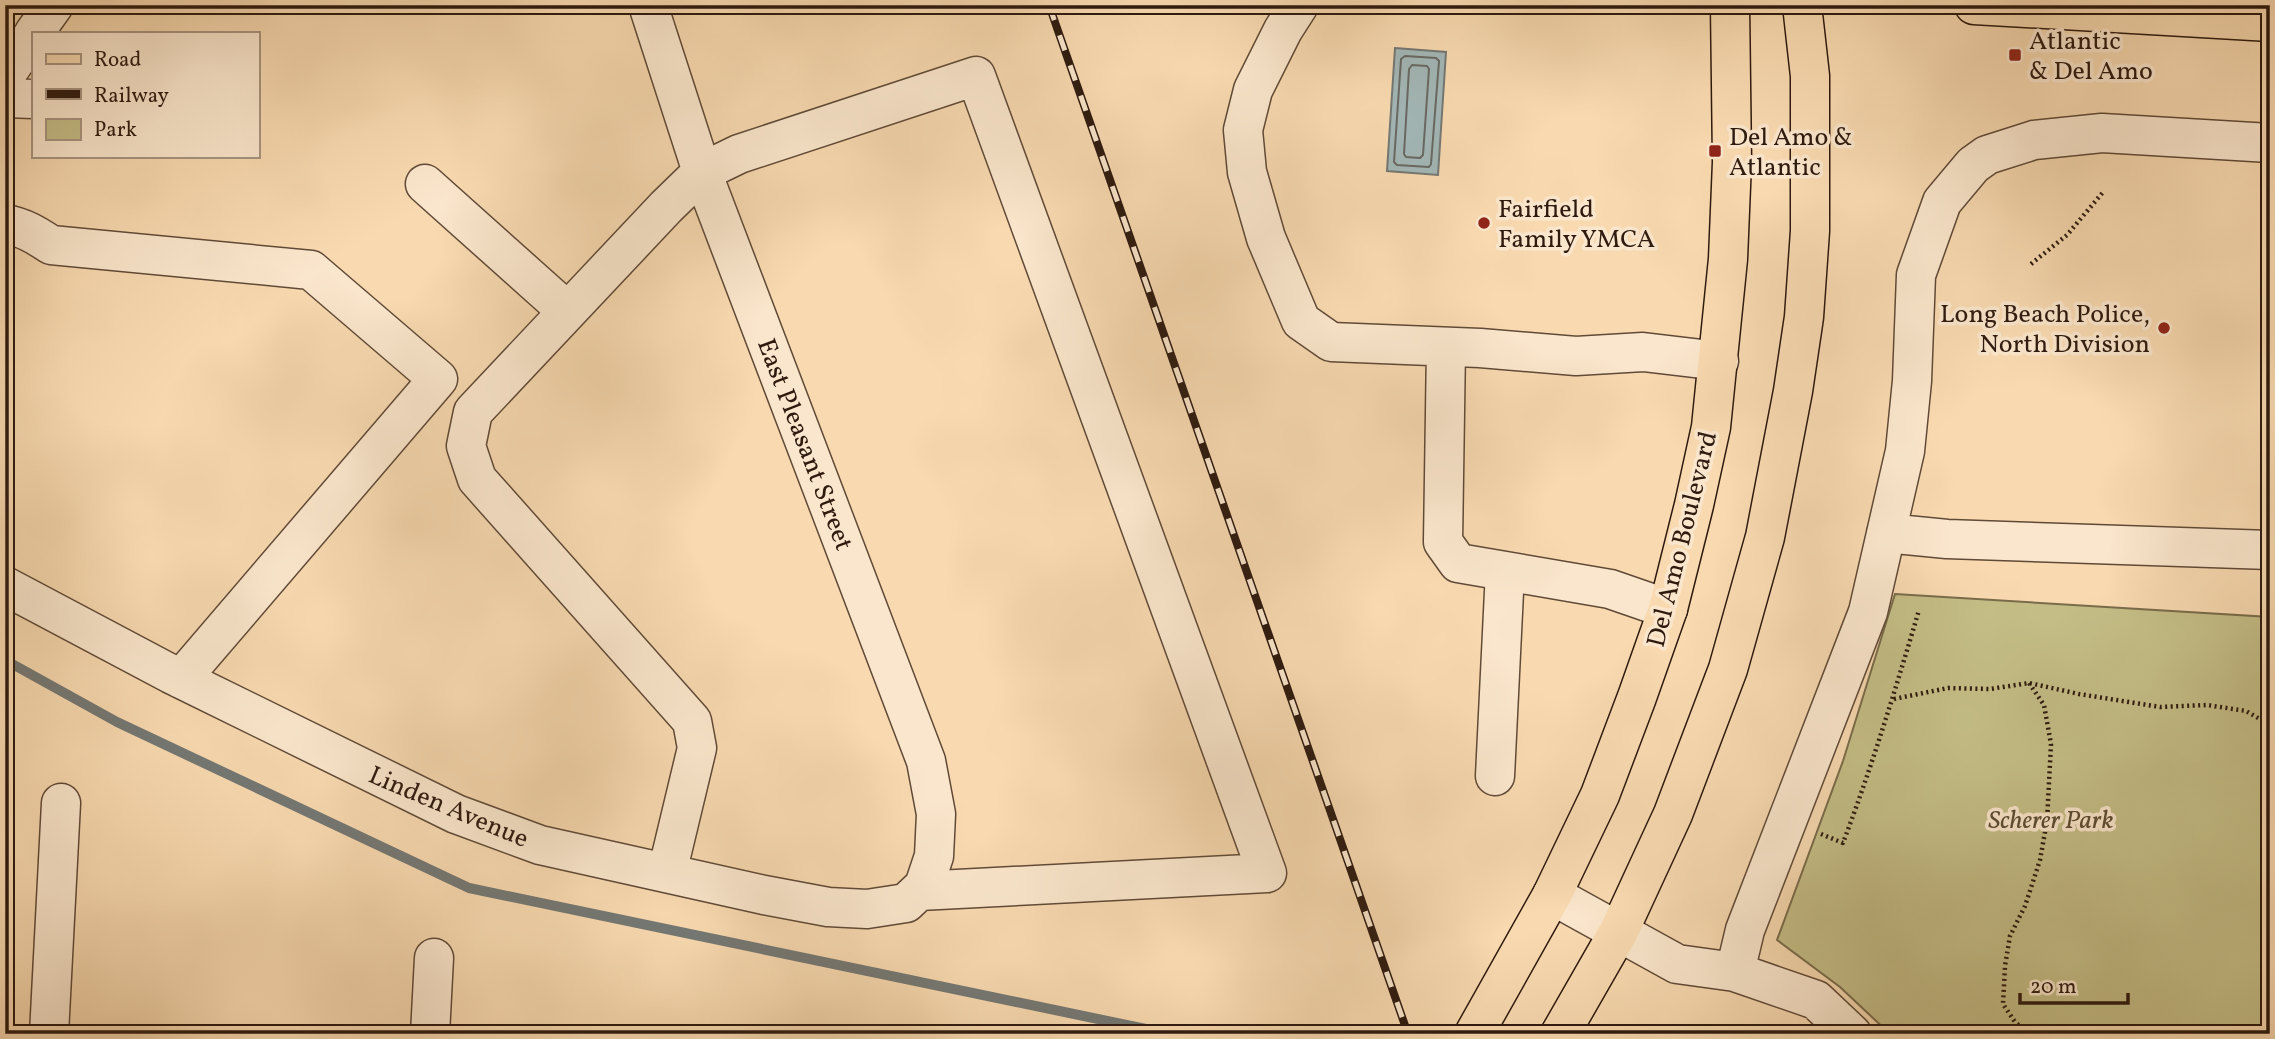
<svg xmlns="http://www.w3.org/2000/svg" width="2275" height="1039" font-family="Vollkorn,serif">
	<rect width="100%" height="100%" fill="#f8d9b0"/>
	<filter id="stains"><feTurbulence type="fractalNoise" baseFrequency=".00286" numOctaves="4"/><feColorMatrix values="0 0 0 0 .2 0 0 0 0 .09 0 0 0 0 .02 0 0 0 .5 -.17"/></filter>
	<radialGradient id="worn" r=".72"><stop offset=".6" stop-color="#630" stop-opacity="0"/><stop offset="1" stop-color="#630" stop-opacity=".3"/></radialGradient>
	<path fill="#c4bd86" stroke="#796c4a" stroke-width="2" d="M1895,594L2270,617V1034H1890L1840,987L1777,940L1843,761Z"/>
	<path fill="#a2b7b7" stroke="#747874" stroke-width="2" d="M1395,48L1446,52L1438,175L1387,171Z"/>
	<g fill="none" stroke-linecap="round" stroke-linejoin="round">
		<path stroke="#686863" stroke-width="2" d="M1405,56L1436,58L1439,61L1431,164L1429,167L1397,165L1394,162L1401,59Z
			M1412,65L1427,66L1429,69L1423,155L1420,158L1406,157L1404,154L1409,69Z"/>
		<path stroke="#747874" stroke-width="10" d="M5,660L117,722L469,888L1170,1034"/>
		<g stroke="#604a37" stroke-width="41">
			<path id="minor" d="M1299,5L1283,30L1253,90L1243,130L1247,172L1266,238L1301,321L1331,342L1480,348L1576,356L1643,352L1719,361
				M34,33L54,5
				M5,76L33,35
				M5,98L33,99
				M425,184L567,311
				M5,224C23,227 36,235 51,245L311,270L438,379L181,679
				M1446,347L1443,542L1458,563L1610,589L1668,609
				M1886,533L1947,539L2270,550
				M5,586L171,674L456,814L540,845L764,895L828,907L867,909L906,903L924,886L934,856L936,814L926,761L702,172L648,5
				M1495,776L1505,571
				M667,873L697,748L692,721L477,479L466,446L473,412L666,207L702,172L739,154L976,76L1267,873L919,891
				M1552,895L1677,964L1735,972L1816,1000L1852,1034
				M1735,972L1745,930L1868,612L1905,451L1912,381L1916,275L1942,202L1973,165L1987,155L2034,140L2102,133L2270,143
				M49,1034L61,803
				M430,1034L434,958"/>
		</g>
		<g stroke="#2e1a0f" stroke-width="41">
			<path id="major" d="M1974,5L2270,22
				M1474,1034L1552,895L1600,795L1637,697L1668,609L1694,505L1711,427L1728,259L1732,162L1730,5
				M1560,1034L1619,931L1673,814L1728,669L1765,537L1793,391L1804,317L1810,231V76L1802,5"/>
		</g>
		<path stroke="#2e1a0f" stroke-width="4.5" stroke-dasharray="2 3.5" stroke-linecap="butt" d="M2031,264L2067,235L2104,191
			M1894,699L1948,688L1990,689L2029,683L2079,694L2160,707L2207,705L2246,711L2270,725
			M1821,834L1843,843C1872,766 1896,688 1919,610
			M2027,1032L2015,1022L2003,1004L2005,966L2010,936L2025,906L2040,860L2047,821L2051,744L2044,705L2029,683"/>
		<use href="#minor" stroke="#fae6cc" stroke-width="38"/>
		<use href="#major" stroke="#f8d9b0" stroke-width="38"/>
		<g stroke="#2e1a0f" stroke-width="8">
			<path id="rail" d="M1049,5L1408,1034"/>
		</g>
		<use href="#rail" stroke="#fae6cc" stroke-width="5" stroke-dasharray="16" stroke-linecap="butt"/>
	</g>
	<g fill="#8f2418" stroke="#fae6cc" stroke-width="2.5">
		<rect x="2008" y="48" width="14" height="14" rx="3.5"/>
		<rect x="1708" y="144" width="14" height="14" rx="3.5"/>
		<circle cx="1484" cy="223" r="7"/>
		<circle cx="2164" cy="328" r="7"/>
	</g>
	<g text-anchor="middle" stroke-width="7" stroke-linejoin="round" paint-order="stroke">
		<g font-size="26" fill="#2e1a0f" stroke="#fae6cc" text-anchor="start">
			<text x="2029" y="49">Atlantic<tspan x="2029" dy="30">&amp; Del Amo</tspan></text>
			<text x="1729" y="145">Del Amo &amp;<tspan x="1729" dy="30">Atlantic</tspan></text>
			<text x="1498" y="217">Fairfield<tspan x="1498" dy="30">Family YMCA</tspan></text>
			<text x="2150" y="322" text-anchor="end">Long Beach Police,<tspan x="2150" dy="30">North Division</tspan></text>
		</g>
		<g font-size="26" fill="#2e1a0f" stroke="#fae6cc">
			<text transform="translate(806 444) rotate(69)" y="9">East Pleasant Street</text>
			<text transform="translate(1681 539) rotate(-76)" y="9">Del Amo Boulevard</text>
			<text transform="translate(449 806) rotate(23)" y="9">Linden Avenue</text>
		</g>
		<g font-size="26" font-style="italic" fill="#5b4b33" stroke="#fae6cc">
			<text x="2051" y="828">Scherer Park</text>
		</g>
	</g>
	<rect width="2275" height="1039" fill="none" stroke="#f8d9b0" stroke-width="28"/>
	<rect x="7" y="7" width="2261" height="1025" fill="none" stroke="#2e1a0f" stroke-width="3.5"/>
	<rect x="14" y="14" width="2247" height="1011" fill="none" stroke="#2e1a0f" stroke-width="2"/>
	<rect x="32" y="32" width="228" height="126" fill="#fae6cc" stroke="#a89480" stroke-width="2"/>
	<rect x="46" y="54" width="35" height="10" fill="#f8d9b0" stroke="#a89480" stroke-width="2"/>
	<text x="94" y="66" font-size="21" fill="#2e1a0f">Road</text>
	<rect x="46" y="89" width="35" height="10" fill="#2e1a0f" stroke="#a89480" stroke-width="2"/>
	<text x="94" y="102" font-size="21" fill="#2e1a0f">Railway</text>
	<rect x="46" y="119" width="35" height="21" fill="#c4bd86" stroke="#a89480" stroke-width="2"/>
	<text x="94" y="136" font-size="21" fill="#2e1a0f">Park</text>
	<path d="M2020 993v10h108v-10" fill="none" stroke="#2e1a0f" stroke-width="3.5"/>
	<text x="2030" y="993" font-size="21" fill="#2e1a0f" stroke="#fae6cc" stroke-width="5" paint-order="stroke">20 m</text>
	<rect width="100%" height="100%" filter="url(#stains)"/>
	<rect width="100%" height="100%" fill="url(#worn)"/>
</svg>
